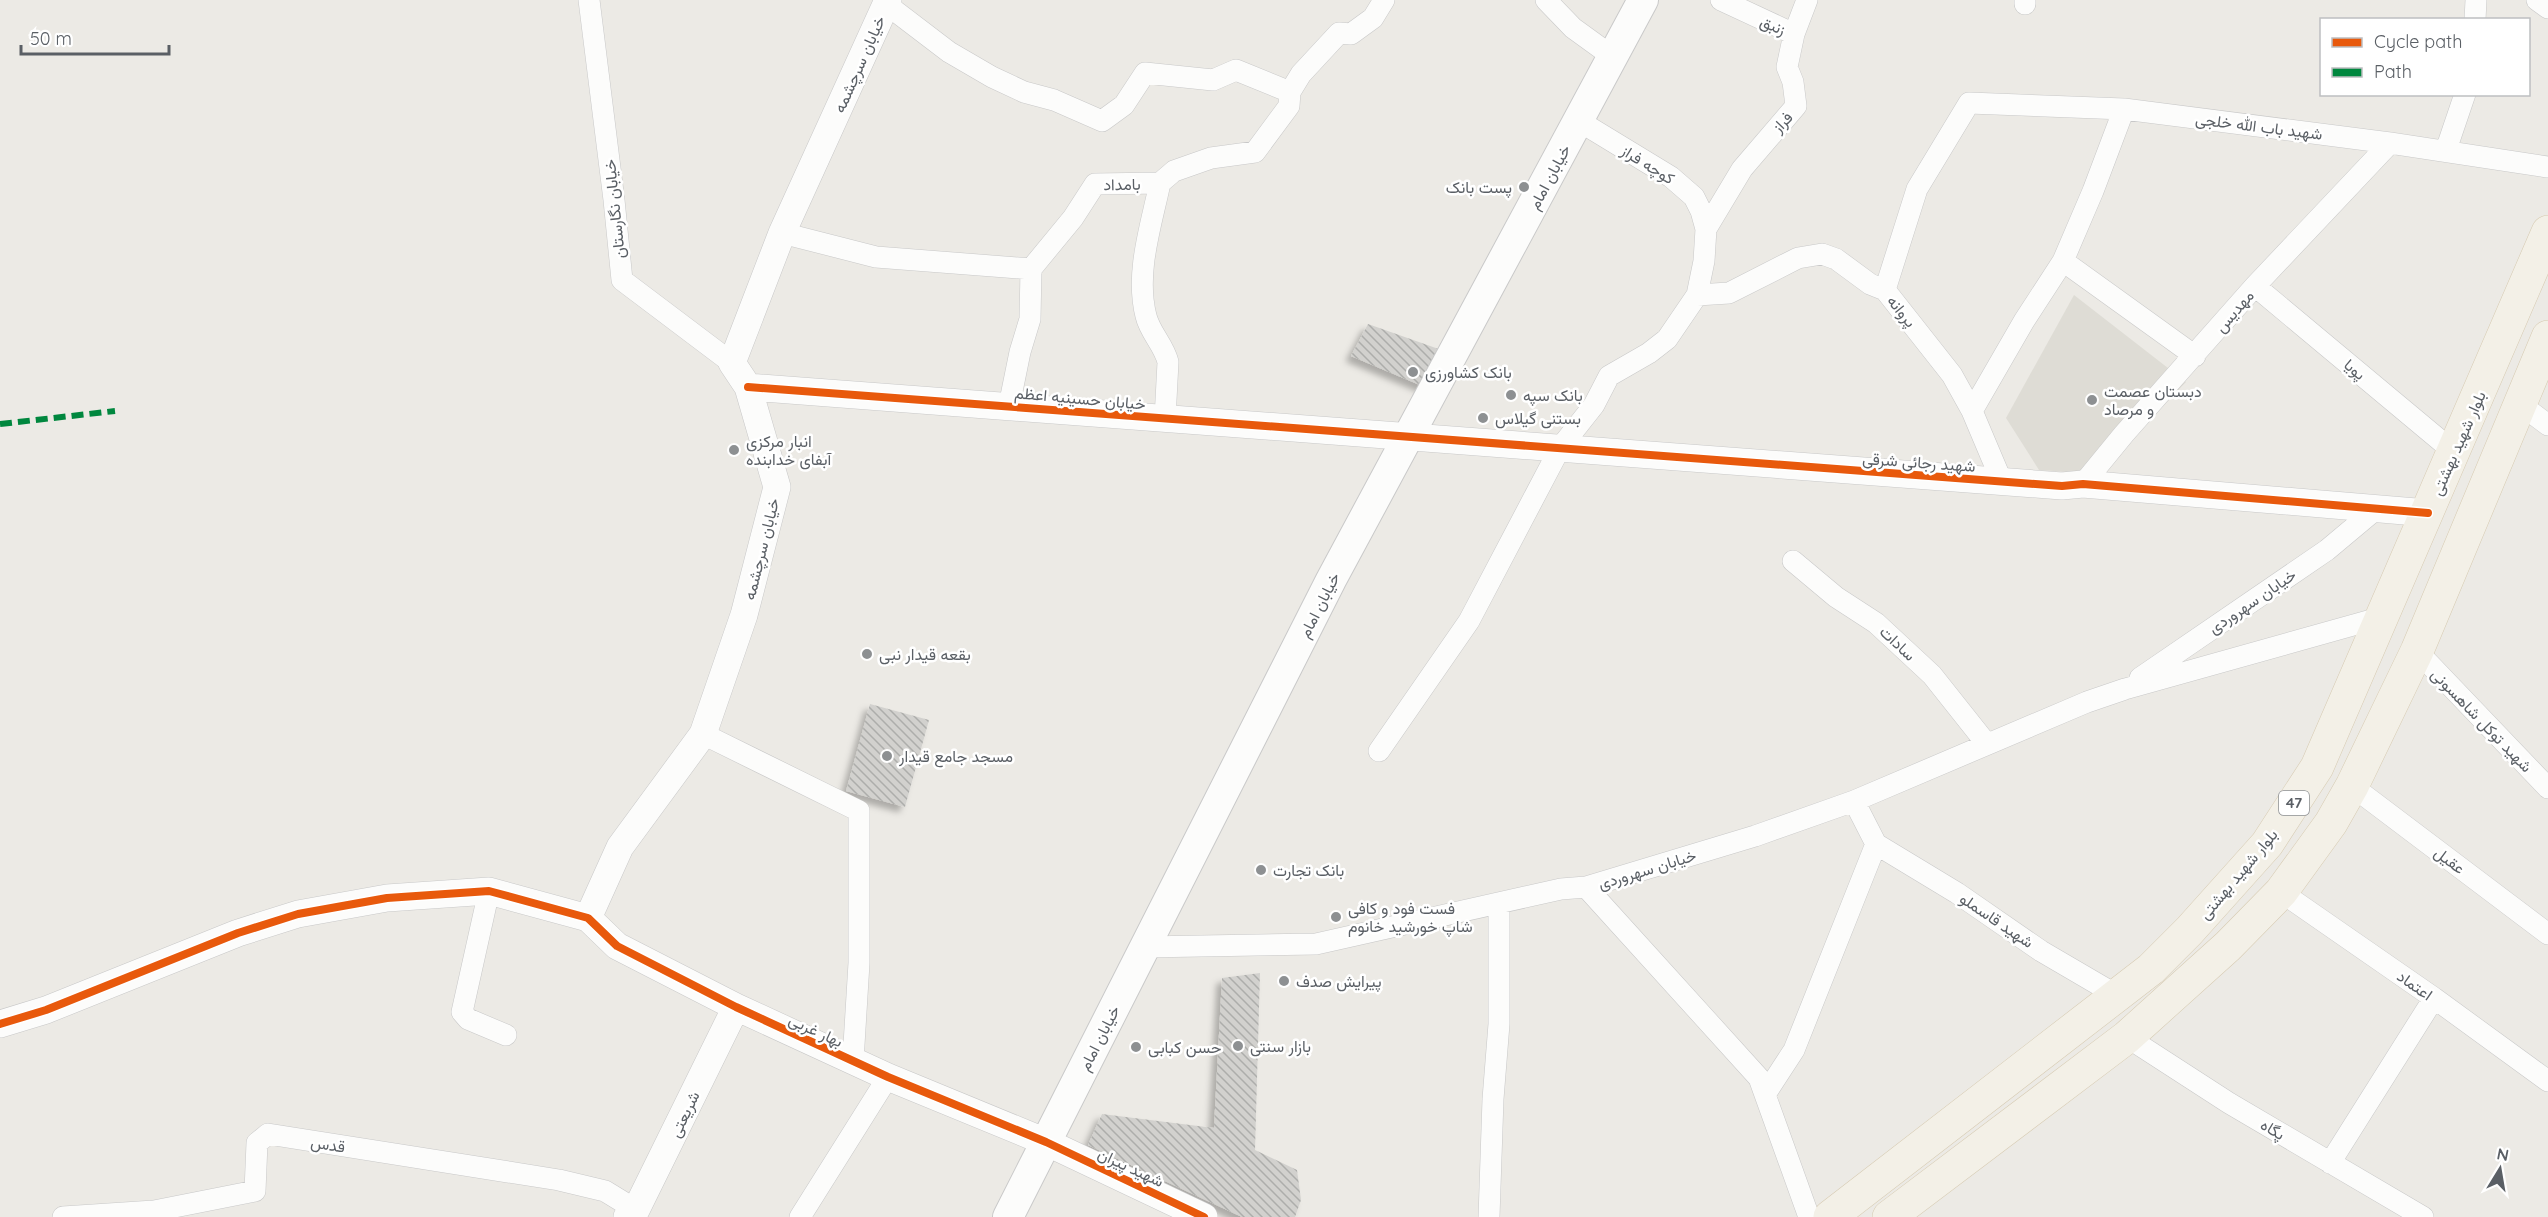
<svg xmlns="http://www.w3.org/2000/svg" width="2548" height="1217" font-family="Quicksand,Vazirmatn,sans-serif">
	<defs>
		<pattern id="building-back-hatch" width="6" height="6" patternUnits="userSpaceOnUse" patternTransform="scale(1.5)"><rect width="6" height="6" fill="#d2d1ce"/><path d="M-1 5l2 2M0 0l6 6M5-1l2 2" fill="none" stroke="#adadab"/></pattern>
		<filter id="shadow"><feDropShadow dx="-5.5" dy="5.5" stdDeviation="3" flood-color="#0004"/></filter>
	</defs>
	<rect width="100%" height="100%" fill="#eceae5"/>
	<path fill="#dedcd5" d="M2074,295L2186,382L2098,474L2039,470L2006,418Z"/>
	<path fill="url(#building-back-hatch)" filter="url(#shadow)" d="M1368,324L1447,352L1427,388L1351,356Z
		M870,704L929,720L905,807L846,791Z
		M1260,973L1255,1150L1297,1170L1301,1200L1295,1217H1242L1088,1145L1102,1114L1214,1128L1222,978Z"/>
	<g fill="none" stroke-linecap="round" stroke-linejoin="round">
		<g stroke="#c8c8c8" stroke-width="22">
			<path id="minor" d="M589,0L614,200L622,280L732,363
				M1546,0L1573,28L1613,57
				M1721,0L1794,34
				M2537,0L2548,8
				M886,4L949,52L992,77L1024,92L1054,100L1102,121L1124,105L1145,73L1213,80L1236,70L1290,92
				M2025,4V0
				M2475,20L2476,0
				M2446,150L2465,94
				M1160,183C1151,226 1135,273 1146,316C1150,333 1164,345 1168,362L1165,419
				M1706,229L1742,169L1796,106L1793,82L1787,67L1794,34L1807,0
				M782,233L876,257L1031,269L1073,218L1095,184L1160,183L1174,171L1211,158L1255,152L1289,106L1290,92L1301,74L1339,33L1351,34L1373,18L1384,0
				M2063,261L2195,356
				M2255,286L2454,452
				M1885,290L1917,189L1969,103L2124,109L2390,143L2548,167
				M1697,295L1729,293L1798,258L1822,254L1836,259L1870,284L1885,290L1952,375L1972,411L2002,482
				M2520,404L2548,425
				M1009,406L1020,352L1030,319L1031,269
				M1972,411L2024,321L2063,261L2093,191L2124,109
				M2083,484L2124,434L2255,286L2390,143
				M1793,561L1836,597L1876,623L1932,675L1986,743
				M2417,651L2548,788
				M2140,678L2327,550L2376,509
				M703,734L859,811V963L853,1061
				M1379,751L1469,621L1560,448L1594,405L1609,376L1649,353L1667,339L1697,295L1704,261L1706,229L1701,211L1694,197L1671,177L1579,121
				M2352,786L2548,934
				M1876,844L1957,893L2041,951L2118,996
				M1586,887L1759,1078L1809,1217
				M489,891L462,1012L468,1019L506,1035
				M2281,892L2434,998L2548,1081
				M1145,947L1316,944L1561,889L1586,887L1755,836L1854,801L2087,702L2125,689L2382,617
				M2127,1037L2229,1103L2423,1217
				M1766,1093L1794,1050L1876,844L1854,801
				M2330,1163L2434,998
				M63,1217L154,1211L255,1191L257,1143L268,1134L559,1180L605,1191L636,1210
				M800,1217L888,1077
				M1489,1217L1493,1099L1499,1024V903"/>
		</g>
		<g stroke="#c8c8c8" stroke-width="28">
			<path id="tertiary" d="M748,387L2062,486L2083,484L2428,513
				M588,918L620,847L703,734L744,615L777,487L748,387L732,363L782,233L888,0
				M0,1024L46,1010L238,933L298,914L387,898L489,891L588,918L617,946L736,1007L888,1077L1046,1142L1204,1217
				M627,1217L636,1210L736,1007"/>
		</g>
		<g stroke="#c9c9c9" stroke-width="32">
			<path id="secondary" d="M1008,1217L1331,580L1643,0"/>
		</g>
		<g stroke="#d6cab1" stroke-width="34">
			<path id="primary" d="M1830,1217L2151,969L2189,931L2267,844L2317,767L2548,232
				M1889,1217L2127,1037L2228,946L2281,892L2331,823L2352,786L2417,651L2548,337"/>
		</g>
		<use href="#minor" stroke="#fcfcfb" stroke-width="21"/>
		<use href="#tertiary" stroke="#fcfcfb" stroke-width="27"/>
		<use href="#secondary" stroke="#fcfcfb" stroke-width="30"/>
		<use href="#primary" stroke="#f3f0e7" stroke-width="33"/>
		<path stroke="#00873e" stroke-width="6" stroke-dasharray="12 6" stroke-linecap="butt" d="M0,424L115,411"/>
		<g stroke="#fff" stroke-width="11">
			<path id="cycleway" d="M748,387L2062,486L2083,484L2428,513
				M0,1024L46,1010L238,933L298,914L387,898L489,891L588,918L617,946L736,1007L888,1077L1046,1142L1204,1217"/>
		</g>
		<use href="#cycleway" stroke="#e8590c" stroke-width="8"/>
	</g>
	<g fill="#8d9092" stroke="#fff" stroke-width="2">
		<circle cx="1524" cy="187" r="6"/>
		<circle cx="1413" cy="372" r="6"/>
		<circle cx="1511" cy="395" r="6"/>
		<circle cx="2092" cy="400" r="6"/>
		<circle cx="1483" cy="418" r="6"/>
		<circle cx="734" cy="450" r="6"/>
		<circle cx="867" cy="654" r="6"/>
		<circle cx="887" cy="756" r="6"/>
		<circle cx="1261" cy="870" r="6"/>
		<circle cx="1336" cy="917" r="6"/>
		<circle cx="1284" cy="981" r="6"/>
		<circle cx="1238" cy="1046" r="6"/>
		<circle cx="1136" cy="1047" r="6"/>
	</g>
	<g text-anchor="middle" stroke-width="5" stroke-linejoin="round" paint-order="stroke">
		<rect fill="#fff" stroke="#8c8f93" stroke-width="1.5" x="2279" y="791" width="30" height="24" rx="4.5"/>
		<g font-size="15" font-weight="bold" fill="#5a5f65">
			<text x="2294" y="808">47</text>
		</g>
		<g font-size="16" fill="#5a5f65" stroke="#fff">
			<text transform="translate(1773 25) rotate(23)" y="6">زنبق</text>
			<text transform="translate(859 64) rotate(-66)" y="6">خیابان سرچشمه</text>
			<text transform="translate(1782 122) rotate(-47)" y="6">فراز</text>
			<text transform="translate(2259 126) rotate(7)" y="6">شهید باب الله خلجی</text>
			<text transform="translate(1648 164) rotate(32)" y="6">کوچه فراز</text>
			<text transform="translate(1549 177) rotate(-62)" y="6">خیابان امام</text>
			<text transform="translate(1122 184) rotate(-1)" y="6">بامداد</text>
			<text transform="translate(614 209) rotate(-96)" y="6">خیابان نگارستان</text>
			<text transform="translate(1902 311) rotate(51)" y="6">پروانه</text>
			<text transform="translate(2234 311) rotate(-49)" y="6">مهدیس</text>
			<text transform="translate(2355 369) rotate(40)" y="6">پویا</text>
			<text transform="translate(1080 398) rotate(5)" y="6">خیابان حسینیه اعظم</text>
			<text transform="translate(2458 443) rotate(-66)" y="6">بلوار شهید بهشتی</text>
			<text transform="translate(1919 462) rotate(4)" y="6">شهید رجائی شرقی</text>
			<text transform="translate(761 549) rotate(-76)" y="6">خیابان سرچشمه</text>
			<text transform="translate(2252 601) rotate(-34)" y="6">خیابان سهروردی</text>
			<text transform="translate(1319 605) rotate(-63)" y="6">خیابان امام</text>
			<text transform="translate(1898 643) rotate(43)" y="6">سادات</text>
			<text transform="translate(2482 720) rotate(46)" y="6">شهید توکل شاهسونی</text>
			<text transform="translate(2450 860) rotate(37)" y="6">عقیل</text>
			<text transform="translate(1647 869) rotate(-17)" y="6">خیابان سهروردی</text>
			<text transform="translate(2238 874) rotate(-50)" y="6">بلوار شهید بهشتی</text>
			<text transform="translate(1997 920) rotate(34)" y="6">شهید قاسملو</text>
			<text transform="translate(2415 985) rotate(35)" y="6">اعتماد</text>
			<text transform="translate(816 1030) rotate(25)" y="6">بهار غربی</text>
			<text transform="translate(1099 1038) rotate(-63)" y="6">خیابان امام</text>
			<text transform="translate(684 1114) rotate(-64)" y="6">شریعتی</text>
			<text transform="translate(2273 1129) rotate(31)" y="6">پگاه</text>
			<text transform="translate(328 1144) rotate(9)" y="6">قدس</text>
			<text transform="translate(1131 1167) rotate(25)" y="6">شهید پیران</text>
		</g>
		<g font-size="16" fill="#5a5f65" stroke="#fff" text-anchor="start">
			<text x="1512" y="193" text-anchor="end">پست بانک</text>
			<text x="1425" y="378">بانک کشاورزی</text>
			<text x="2104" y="397">دبستان عصمت<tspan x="2104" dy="18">و مرصاد</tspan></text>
			<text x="1523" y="401">بانک سپه</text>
			<text x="1495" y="424">بستنی گیلاس</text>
			<text x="746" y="447">انبار مرکزی<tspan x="746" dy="18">آبفای خدابنده</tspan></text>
			<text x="879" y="660">بقعه قیدار نبی</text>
			<text x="899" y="762">مسجد جامع قیدار</text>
			<text x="1273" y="876">بانک تجارت</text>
			<text x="1348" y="914">فست فود و کافی<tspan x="1348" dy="18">شاپ خورشید خانوم</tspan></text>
			<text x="1296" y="987">پیرایش صدف</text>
			<text x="1250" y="1052">بازار سنتی</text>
			<text x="1148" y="1053">حسن کبابی</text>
		</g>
	</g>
	<rect x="2320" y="18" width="210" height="78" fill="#ffffff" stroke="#bdbfc1" stroke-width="1.5"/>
	<rect x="2332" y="38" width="30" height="9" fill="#e8590c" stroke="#bdbfc1" stroke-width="1.5"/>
	<text x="2374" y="48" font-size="18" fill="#5a5f65">Cycle path</text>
	<rect x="2332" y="68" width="30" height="9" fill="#00873e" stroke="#bdbfc1" stroke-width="1.5"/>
	<text x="2374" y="78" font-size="18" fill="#5a5f65">Path</text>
	<g transform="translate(2500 1169) rotate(11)" stroke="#ffffff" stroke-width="4.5" paint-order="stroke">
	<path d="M0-4.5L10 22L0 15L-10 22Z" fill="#5a5f65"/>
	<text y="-9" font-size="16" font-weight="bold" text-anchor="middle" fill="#5a5f65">N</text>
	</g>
	<path d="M21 45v9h148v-9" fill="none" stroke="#5a5f65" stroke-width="3"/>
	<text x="30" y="45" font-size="18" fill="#5a5f65" stroke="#ffffff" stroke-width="4.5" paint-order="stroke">50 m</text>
</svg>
